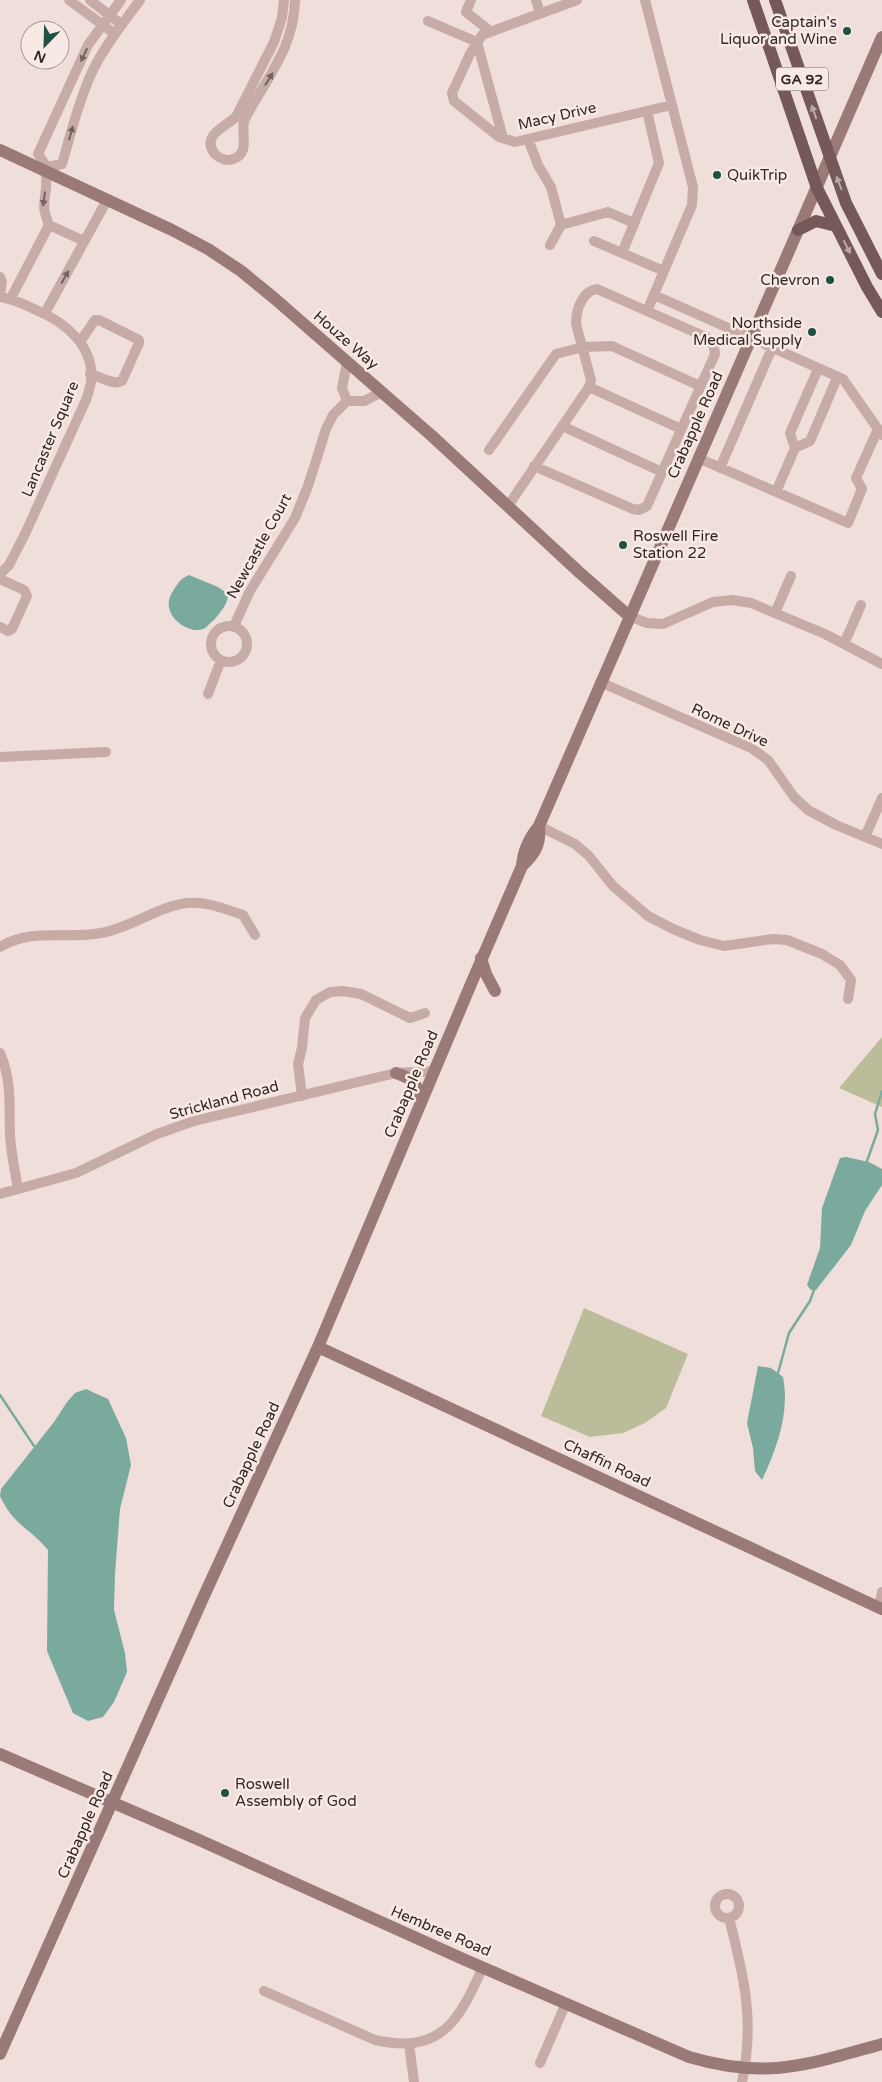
<svg xmlns="http://www.w3.org/2000/svg" width="882" height="2082" font-family="'Varela Round',sans-serif">
	<rect width="100%" height="100%" fill="#efded9"/>
	<path fill="#bbbd9a" d="M882,1037V1107L839,1088Z
		M584,1308L688,1354L666,1408L645,1423L623,1433L590,1437L541,1416Z"/>
	<path fill="#7aaa9e" d="M189,575L218,587L228,594V597C226,606 220,613 214,620C211,622 208,626 205,628C190,637 157,614 173,591C178,583 180,579 189,575Z
		M846,1157L869,1162L882,1169V1185L865,1211L851,1245L816,1290H811L807,1285L820,1248L822,1208L840,1158Z
		M758,1366L771,1368L783,1377C790,1413 777,1448 762,1480L755,1471L753,1448L747,1423Z
		M86,1389L108,1399L126,1438L131,1465L120,1509L115,1574L114,1610L125,1653L127,1672L114,1702L103,1717L88,1721L73,1713L47,1651L48,1550C31,1529 13,1525 0,1496L1,1489L54,1422L67,1402L75,1393Z"/>
	<g fill="none" stroke-linecap="round" stroke-linejoin="round">
		<path stroke="#7aaa9e" stroke-width="2.5" d="M867,1161L878,1130L875,1114L882,1091
			M778,1373L789,1333L810,1301L814,1290
			M0,1395L34,1446"/>
		<path stroke="#c6aba6" stroke-width="10" d="M69,0L115,34
			M90,0L122,25
			M284,0L282,18L274,42L236,117C226,126 200,136 215,154C220,159 227,161 233,159C252,153 239,131 245,119C266,78 294,49 295,0
			M471,0L466,12L490,31
			M536,0L540,13
			M577,0L482,35L470,54L452,93L454,101L499,137L515,142L672,105
			M645,0L693,187L692,205L647,311
			M428,21L477,42L503,138
			M528,139L538,165L551,187L561,225L550,245
			M47,167L62,164C71,133 79,100 93,70C105,45 124,22 140,0
			M47,167L38,154L88,45L121,0
			M49,225L84,241
			M561,225L608,212L634,223
			M594,241L664,271
			M622,253L659,163L647,111
			M0,277L2,282L0,293
			M654,295L843,379L882,435
			M0,297C13,299 24,304 36,310C65,322 95,346 91,382C90,388 88,394 86,400L25,534L9,565L0,574
			M11,298L49,225C42,206 44,208 46,188C47,181 45,174 47,167
			M45,313L107,200
			M80,342L95,320H99L139,340V343L122,381C113,386 100,376 90,374
			M347,362L342,388L347,401H364L382,392
			M589,387L681,429
			M562,426L662,472
			M795,448L790,433L818,369
			M489,450L556,354L583,347L612,346L700,386
			M698,458L848,523L862,489L856,478L878,429
			M720,468L772,348
			M776,492L795,448L810,441L837,378
			M508,506L589,387L591,380L576,324C576,310 582,291 597,289L708,338L714,347L715,354L647,506L639,510L633,509L534,466
			M0,579L24,590L27,596L12,629L8,631L0,627
			M775,613L791,576
			M629,616L647,623L663,624L713,602L732,600L751,603L825,634L882,664
			M211 644a18 18 0 1 1 36 0a18 18 0 1 1-36 0Z
			M234,626L250,591L295,518L308,486L326,429L333,415L347,401
			M844,644L861,605
			M600,682L751,748L768,760L794,797L808,810L836,825L882,844
			M208,694L221,660
			M0,757L106,752
			M539,826L575,844L589,856L613,886L648,916L673,929L700,940L724,946L773,939L787,940L822,954L840,965L851,980L848,999
			M865,837L882,798
			M0,947C34,927 65,940 101,933C131,928 156,907 187,903C206,901 225,909 243,915L255,935
			M0,1053C12,1080 9,1106 10,1135C11,1153 15,1171 18,1189
			M302,1096L298,1064L302,1048L305,1018L316,1000L330,992L343,991L361,994L410,1018L425,1013
			M0,1194L76,1173L157,1134L194,1121L396,1073L434,1071
			M879,1607L882,1592
			M715 1906a12 12 0 1 1 24 0a12 12 0 1 1-24 0Z
			M729,1918C744,1976 755,2021 742,2082
			M264,1991L375,2040C442,2055 459,2020 483,1967
			M409,2044L414,2082
			M540,2063L566,2003"/>
		<path stroke="#997a77" stroke-width="12" d="M0,150L172,230L208,249L241,271L274,298L432,436L579,572L629,616
			M522,866C523,851 529,838 539,826L882,37
			M481,958L486,974L495,991
			M396,1073C414,1079 417,1083 421,1101
			M318,1347L882,1609
			M0,1754L197,1839L463,1959L689,2057C767,2080 807,2065 882,2044
			M0,2054L203,1598L318,1347L471,984L522,866C535,854 541,844 539,826"/>
		<path stroke="#745958" stroke-width="12" d="M753,0L817,188L867,287L882,312
			M775,0L846,203L882,274
			M798,230L816,221L836,226"/>
	</g>
	<defs><path id="oneway-solid" d="M-6-.8H1V-3.2L6.5 0L1 3.2V.8H-6Z" transform="scale(1.25)"/></defs>
	<g fill="#756260">
		<use href="#oneway-solid" transform="translate(84 55) rotate(115)"/>
		<use href="#oneway-solid" transform="translate(269 79) rotate(-58)"/>
		<use href="#oneway-solid" transform="translate(71 133) rotate(-74)"/>
		<use href="#oneway-solid" transform="translate(44 199) rotate(98)"/>
		<use href="#oneway-solid" transform="translate(65 277) rotate(-61)"/>
	</g>
	<g fill="#bca8a5">
		<use href="#oneway-solid" transform="translate(814 112) rotate(-109)"/>
		<use href="#oneway-solid" transform="translate(839 183) rotate(-111)"/>
		<use href="#oneway-solid" transform="translate(847 247) rotate(63)"/>
	</g>
	<g fill="#1f5145" stroke="#f7e9e4" stroke-width="2">
		<circle cx="847" cy="31" r="5"/>
		<circle cx="717" cy="175" r="5"/>
		<circle cx="830" cy="280" r="5"/>
		<circle cx="812" cy="332" r="5"/>
		<circle cx="623" cy="545" r="5"/>
		<circle cx="225" cy="1793" r="5"/>
	</g>
	<g text-anchor="middle" stroke-width="5" stroke-linejoin="round" paint-order="stroke">
		<rect fill="#f7e9e4" stroke="#6d605f" stroke-width="1" x="776" y="67.5" width="52" height="23" rx="4"/>
		<g font-size="14" font-weight="bold" fill="#322626">
			<text x="802" y="84">GA 92</text>
		</g>
		<g font-size="15" fill="#322626" stroke="#f7e9e4" text-anchor="end">
			<text x="837" y="27">Captain's<tspan x="837" dy="17">Liquor and Wine</tspan></text>
			<text x="727" y="180" text-anchor="start">QuikTrip</text>
			<text x="820" y="285">Chevron</text>
			<text x="802" y="328">Northside<tspan x="802" dy="17">Medical Supply</tspan></text>
			<text x="633" y="541" text-anchor="start">Roswell Fire<tspan x="633" dy="17">Station 22</tspan></text>
			<text x="235" y="1789" text-anchor="start">Roswell<tspan x="235" dy="17">Assembly of God</tspan></text>
		</g>
		<g font-size="15" fill="#322626" stroke="#f7e9e4">
			<text transform="translate(557 116) rotate(-13)" y="5">Macy Drive</text>
			<text transform="translate(346 340) rotate(41)" y="5">Houze Way</text>
			<text transform="translate(695 425) rotate(-66)" y="5">Crabapple Road</text>
			<text transform="translate(50 439) rotate(-67)" y="5">Lancaster Square</text>
			<text transform="translate(259 546) rotate(-61)" y="5">Newcastle Court</text>
			<text transform="translate(730 725) rotate(25)" y="5">Rome Drive</text>
			<text transform="translate(411 1084) rotate(-67)" y="5">Crabapple Road</text>
			<text transform="translate(224 1100) rotate(-15)" y="5">Strickland Road</text>
			<text transform="translate(251 1455) rotate(-65)" y="5">Crabapple Road</text>
			<text transform="translate(607 1463) rotate(25)" y="5">Chaffin Road</text>
			<text transform="translate(85 1825) rotate(-66)" y="5">Crabapple Road</text>
			<text transform="translate(441 1931) rotate(23)" y="5">Hembree Road</text>
		</g>
	</g>
	<g transform="translate(45 45) rotate(203)"><circle r="24" fill="#f7e9e4" stroke="#a89b98"/>
	<path d="M0-4L9 19L0 12L-9 19Z" fill="#1f5145"/>
	<text y="-8" font-size="14" font-weight="bold" text-anchor="middle" fill="#322626">N</text>
	</g>
</svg>
